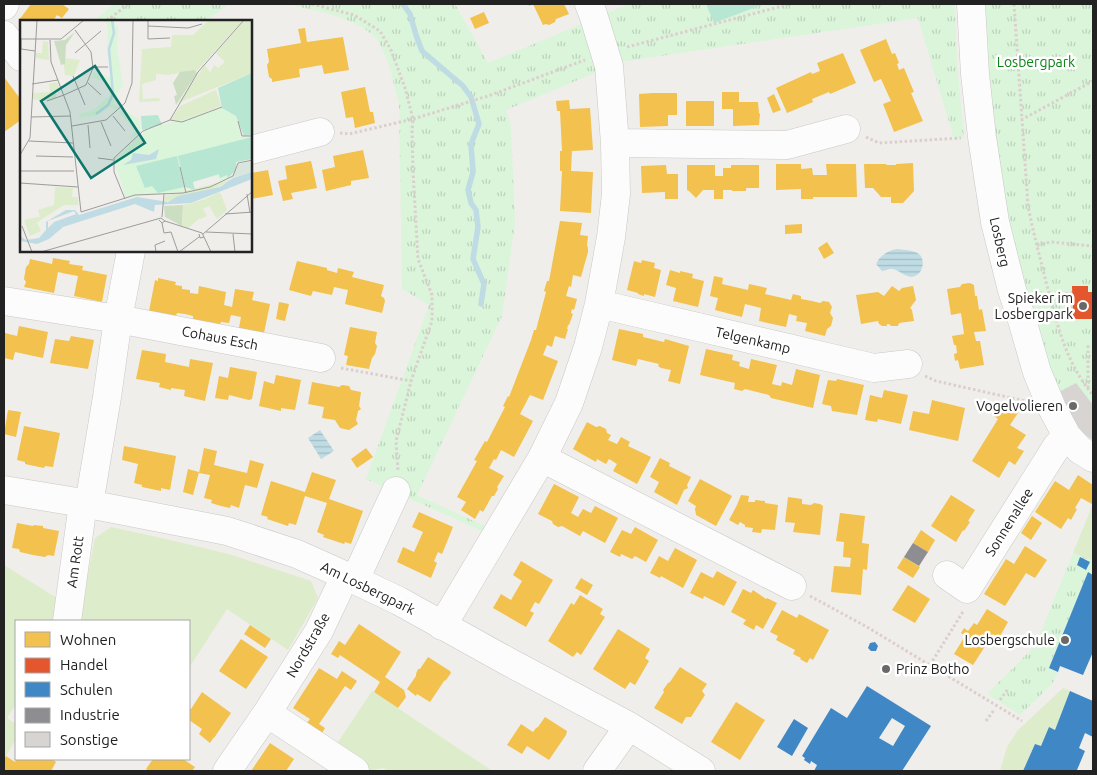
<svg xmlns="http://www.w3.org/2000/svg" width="1097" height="775" font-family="Ubuntu,sans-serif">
	<defs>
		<pattern id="park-tufts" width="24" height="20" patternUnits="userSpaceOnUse" patternTransform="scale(1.25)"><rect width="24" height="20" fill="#daf5da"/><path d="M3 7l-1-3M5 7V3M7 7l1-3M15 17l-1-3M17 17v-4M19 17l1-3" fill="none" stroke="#bbd2bb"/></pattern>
		<pattern id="water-rules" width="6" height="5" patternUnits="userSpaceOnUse" patternTransform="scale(1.25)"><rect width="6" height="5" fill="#bfdbe3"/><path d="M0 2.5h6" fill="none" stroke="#a4bcc2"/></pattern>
	</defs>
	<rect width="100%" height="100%" fill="#f0eeeb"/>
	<path fill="#ddeccb" d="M1093,504V561L1073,553Z
		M111,527L157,537L229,554L311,581L318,598L288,650L227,609L189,668V621H79L95,538Z
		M4,565L60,600L56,621H16V704L7,718L16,724V739L4,759Z
		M1063,688L1070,691L1055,730L1049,728L1041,746L1035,744L1023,771H1000L1007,747L1018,730Z
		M372,691L491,770L490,771H389L383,768L367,771L332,751Z"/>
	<path fill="url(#park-tufts)" d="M114,4H230L206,21H93Z
		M286,4H455L488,63L584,23L597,72L506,110L511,127L515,223L502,316L417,495L487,527L484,532L366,479L429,305L402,289L399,104L389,65L378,40L365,29L350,21L323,12Z
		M629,4H955L957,65L964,138L954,139L918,18L620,62L607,13Z
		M976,4H1093V454L1070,431L1009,251Z
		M1073,553L1093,561V575L1088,573L1049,667L1058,672L1052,684L1020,715L987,694L1035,646Z"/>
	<path fill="#b7e6d2" d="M706,4H764L714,23Z"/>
	<path fill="url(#water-rules)" d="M897,249C904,250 915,250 920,255C925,261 923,273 915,276C907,279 901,271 893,269C890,268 886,271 882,271L876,264C880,255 888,251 897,249Z
		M320,430L334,451L321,459L308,438Z"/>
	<path fill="#f2c14e" d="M31,4H62L69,9L62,18L57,15L53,21H21L19,20Z
		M528,4H564L569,14L556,19L555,22L549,25L546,24L543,25L533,4L529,6Z
		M484,12L489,23L475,29L470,18Z
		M305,28L307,42L343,37L349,70L324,74L322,65L299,69L300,77L272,82V79L269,77L267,65L269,62L267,49L301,43L298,29Z
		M886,39L892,54L895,53L899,63L897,64L899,70L904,68L914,92L911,93L923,121L894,132L883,104L891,101L881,79L874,82L860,50Z
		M843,53L856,83L830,94L829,92L812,99L813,102L787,113L776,88L811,72L812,74L820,71L817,63Z
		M4,77L21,100V120L4,132Z
		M365,87L370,112H373L375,123L355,128L353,117L346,118L341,92Z
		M722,92H739V102H758L759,113L760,114L759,125L733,126V109H722Z
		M653,93H677V115H668V126L640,127L639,94Z
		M774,94L781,110L773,113L767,98Z
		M569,100L570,109L590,108L593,150L572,151L571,171L593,172L591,213L560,211L562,171H560V151H562L560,111H557L556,101Z
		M686,101H714V126H686Z
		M363,150L369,178L351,181V185L326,191L322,170L335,167L333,156Z
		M311,161L317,188L291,193L293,199L283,201L278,181L287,179L285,166Z
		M913,163L914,191L903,203H891V197H881L873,188H865L864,164H886L887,165H896V164Z
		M776,164H801V169L812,168L813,175H827L826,164H856L857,197H813V199H801V189L776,190Z
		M666,165L667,174H678V199H665V192L642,193L641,166Z
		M687,165H715V176H723V168H731V165H759V188H746V191H732V190H723V199H714V190H703L696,198L689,191L687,190Z
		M268,170L273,195L251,199V173Z
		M560,221L582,223L580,235L588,236L587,245L588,248V252L581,277L573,275L571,287L569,286L566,296L577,299L574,310L572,309L571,313L573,314L569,325H568L567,329H568L565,339L555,336L552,347L547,345L543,355L558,361L543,400L530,395L520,414L533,421L514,457L501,450L496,460L494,459L489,468L504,476L497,487L498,489L494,496H492L483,512L480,510L475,519L461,510L466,502L457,497L477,461L474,460L485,441L487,442L505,407L503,406L508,396L509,397L531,340L534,330H536L546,292L544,291L547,281H549Z
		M802,224V233L785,234V225Z
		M827,242L834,253L824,259L818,248Z
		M53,258L70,261L69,264L83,266L82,270L107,275L102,302L74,296L78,276L67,274L58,272L54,293L24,287L26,282L24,279L26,267L29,264L30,259L52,264Z
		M642,260L655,263L654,268L661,270L655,297L644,294V296L638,294V293L627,290L634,261L641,263Z
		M297,261L327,268V270L337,273L338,268L354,272L352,277L384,285L381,296L384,298L385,301L382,313L345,304L348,290L334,287L332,295L313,291L311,296L289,290Z
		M670,270L680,273V271L693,274L692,278L704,281L698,307L673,301L676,288L666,285Z
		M714,276L723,278L722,284L748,290L749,284L767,288L765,294L791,300L793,294L801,296V299L812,301L820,303L823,301L829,302L832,307L830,313L833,318L831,326L827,329L825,336L805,331L807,323L796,321L797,316L789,314L786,327L759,321L761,308L745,304L742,317L715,310L718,298L710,296Z
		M158,278L176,282L175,285L182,286V289L190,290V293L198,294L199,286L226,292L224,305L232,307L235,289L254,292L252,300L270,304L264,333L239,328L241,317L231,315L229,323L221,322L220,325L211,323V324L193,319V316L185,314L177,313L176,316L149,311L155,280L158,281Z
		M970,283L974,285L975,296H977L979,310L982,309L986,331L974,332L976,341H980L984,365L960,369L958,360L955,361L954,354L957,353L956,345H954L952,336L964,334L961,313L951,315L947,289L960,287L962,284Z
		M892,286L899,291L902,288L913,286L916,300L910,308L912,310L914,321L899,323L898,326H891L889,324H887V326H882L879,324L878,321L861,324L856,295L878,292L884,296Z
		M279,302L289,304L285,321L276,319Z
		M19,326L48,332L43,358L15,352L13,360L4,358L5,333L17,336Z
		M350,327L377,332L375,343L377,346L375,354L372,358L369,369L346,365L348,356L344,355Z
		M619,329L643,334V337L664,342L665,339L689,346L680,384L668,381L671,370L661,368L658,366L659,364L638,359L636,366L612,360Z
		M71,336L94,340L88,369L50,363L55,339L69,341Z
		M706,349L733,355L732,360L740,362L739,366L749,369L751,359L777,365L772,384L781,386L782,382L792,385L796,369L820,375L813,408L771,398L769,395L745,389L742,391L734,389L735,383L700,375Z
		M142,350L166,354L165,362L189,367L190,359L213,363L205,401L184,396L185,390L171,388V390L159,387L160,383L136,379Z
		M230,367L257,372L252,399L249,400L229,395L228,400L215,398L219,376L228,378Z
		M276,375L301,380L295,410L281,408V411L259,406L264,381L274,384Z
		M837,379L864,385L857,415L832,411L831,406L822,404L828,380L836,381Z
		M312,382L339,387L342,385L349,386L351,390L361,392L359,406L361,409L358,411L356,420L358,424L349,430L340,428L335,420L322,418L324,407L308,404Z
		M884,390L908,395L901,424L878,419L877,422L865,420L870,395L882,398Z
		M932,400L965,408L958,441L909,430L913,411L929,414Z
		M999,401L1022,407L1010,425L1026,435L1017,448L1024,451L1015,465L1009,461L999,478L972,461L998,419L991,414Z
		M8,410L21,412L16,437L4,434Z
		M587,422L596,427L600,426L606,429L607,433L611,435L608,440L617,444L621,437L630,442L628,446L651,457L637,484L613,471L617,464L609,459L606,464L597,459L596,462L573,449Z
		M24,426L60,433L53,467L45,466L44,468L25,464V462L17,460Z
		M124,446L176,456L170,490L161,488V491L142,487V485L134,483L138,464L122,460Z
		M204,448L217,451L214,465L230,469L247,473L250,460L264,464L257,488L245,485L239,508L231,505L230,508L221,506L211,503L212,500L204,498L210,475L199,473Z
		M366,448L373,457L357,468L351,459Z
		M660,458L670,463L669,466L691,477L687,485L688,488L684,490L677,505L654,492L659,482L650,477Z
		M188,469L199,472L193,495L183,492Z
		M312,472L336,480L329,499L363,511L351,544L345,542L344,544L323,537L324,535L317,532L327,503L305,496L296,525L289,523L288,526L267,519L268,517L261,515L271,481L305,492Z
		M1078,475L1093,485V502L1092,504L1081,498L1075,508L1077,509L1071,520L1068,518L1061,529L1035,512L1055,481L1069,490Z
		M700,479L732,496L716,526L696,515L695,509L696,506L688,501Z
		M554,484L579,497L571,513L578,517L583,509L591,513L595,506L618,518L605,543L583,531L580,536L562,526L558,527L553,524L552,521L538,514Z
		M741,495L749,496L748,502H755V500L765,501V503L778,505L775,530L762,529L761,533L752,532L753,528L745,527V525L740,522L738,525L729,520L737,505Z
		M951,495L975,510L968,521L970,522L964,531L963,530L956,542L931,526Z
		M788,497L802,499V504L811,505L814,503L820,504L823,506L820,535L793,532L795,523L785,522Z
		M419,512L453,527L442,554L438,552L434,561L437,563L431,578L397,562L403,547L414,552L423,532L412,527Z
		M840,513L865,516L862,543L869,544L867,570L863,569L861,595L831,592L834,566L850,567L851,558L843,557L844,542L836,541Z
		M1032,516L1042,523L1031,540L1021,533Z
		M17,523L33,526L34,525L43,526V528L59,531L54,556L48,555L45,557L33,555L20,552L19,549L12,548Z
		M635,527L658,540L646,562L635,556L632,559L621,554L620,557L610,552L622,530L631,534Z
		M921,530L935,540L928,552L913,543Z
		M1025,546L1047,560L1035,578L1026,573L1005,606L984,594L1006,559L1014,564Z
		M675,548L697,560L683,588L661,576L660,578L650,573L659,556L668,561Z
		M904,557L920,567L913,578L897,568Z
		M521,561L553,580L539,604L535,602L530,611L534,613L526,627L493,608L501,594L511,600L522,581L513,575Z
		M717,571L737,582L724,606L704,596L703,599L690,593L701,572L713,578Z
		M581,578L593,585L587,595L575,588Z
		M908,585L930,599L915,623L892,610Z
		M743,589L751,593L753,590L766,599L767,598L777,603L763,629L756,625L754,630L743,624L746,620L731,612Z
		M580,595L603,609L600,614L605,617L581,655L577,652L573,657L548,641L571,603L574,605Z
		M987,609L1008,622L999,638L993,634L973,665L954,654L965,636L961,633L964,628L968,631L974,623L977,625Z
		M782,610L797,618L799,614L829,630L813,660L810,658L807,663L800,659L801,658L793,654L795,650L776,640L778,636L770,632Z
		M359,624L401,652L385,677L404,690L406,697L398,708L374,692L380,682L340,655L338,658L331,654L339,641L345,645Z
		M250,625L271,639L265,648L244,634Z
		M618,629L650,649L645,658L649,661L635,685L630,682L625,689L593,669Z
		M241,639L268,657L246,689L219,671Z
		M428,657L450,671L451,673L446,680L444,681L430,702L417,694L416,696L407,689L416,676V674L418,669H420Z
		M680,667L707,684L702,691L705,695L691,717H686L682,724L654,708L664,692L663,690L668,683L670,682Z
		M319,668L337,679L342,671L357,681L351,690L345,686L319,724L325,728L320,737L304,727L310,719L293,708Z
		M202,692L231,713L214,738V737L210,743L199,734L202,729L189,720V708L191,709Z
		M736,702L765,720L740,760L711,742Z
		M545,717L567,731L566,735L549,760L527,746L522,754L507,745L521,724L533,732L536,728L538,727Z
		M270,743L294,759L286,771H251Z
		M6,756L15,762L17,759H52L56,762L51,771H4V760Z
		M153,759H183L195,767L192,771H149L146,769Z"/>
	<path fill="#e4572e" d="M1072,286H1088V292H1093V319H1073Z"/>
	<path fill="#3f88c5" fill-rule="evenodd" d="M1080,557L1090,562L1086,570L1077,565Z
		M1088,572L1093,575V652L1083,675L1060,666L1058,672L1049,668Z
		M875,642L878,646L876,651H871L868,648L870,643Z
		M867,686L931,726L902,771H861L859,770L858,771H814L817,765L811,761L810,764L804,760L805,758L802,756L831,708L847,718ZM892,718L905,726L893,746L879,738Z
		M1070,691L1093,701V737L1085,733L1079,748L1085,751L1077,770L1080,771H1023L1035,744L1041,746L1049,727L1055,730Z
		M794,719L808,728L792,756L777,747Z"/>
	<path fill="#8d8d92" d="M913,543L928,552L919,566L904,557Z"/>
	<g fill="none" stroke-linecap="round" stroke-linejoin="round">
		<path stroke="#bfdbe3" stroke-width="5.5" d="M403,4L410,14L416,35L422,51L463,86L471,97L479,124L471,144L473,172L468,190L471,203L476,210L478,227L473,259L484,284L481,304"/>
	</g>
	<path fill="#d7d4d2" d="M1064,292H1072L1073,319H1065Z
		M1076,383L1093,405V440L1079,431L1059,392Z"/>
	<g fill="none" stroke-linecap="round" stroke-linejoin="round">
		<g stroke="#c9c8c7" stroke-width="29">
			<path id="minor" d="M971,4L975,74L982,137L995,222L1012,290L1022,320L1037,372L1052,408L1067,436L1080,450L1093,458
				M4,6L5,4
				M4,35L21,57
				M615,143L787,145L846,129
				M251,150L320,132
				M4,301L118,319L321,358
				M599,304L874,368L908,364
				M542,458L792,586
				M4,490L83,503L227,531L297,554L355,580L399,601L507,661L629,726L701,771
				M89,504L107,397L118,319L131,251
				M947,575L967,589L1057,446L1067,436
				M355,580L396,491
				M67,621L83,503
				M442,626L542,458L569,403L588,347L599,304L611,237L616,194L615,143L609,66L593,14L589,4
				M267,713L355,771
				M227,771L267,713L319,631L345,576
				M597,771L629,726"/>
		</g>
		<path stroke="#dccecd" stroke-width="3" stroke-dasharray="2.5 2.5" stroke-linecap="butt" d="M312,4L354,15L380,31L391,50L405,88L413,119L412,130L413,171L418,259L432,295V321L411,381L396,441L398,471
			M1014,4L1028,206C1033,232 1040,257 1046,282C1057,323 1065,362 1093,395
			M107,21L128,4
			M627,47L790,4
			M1021,120L1093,81
			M340,133L349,134L413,119L488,96L585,60
			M866,137L879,143L961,138
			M1037,245L1051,242L1093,246
			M1044,322L1055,318
			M341,368L411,381
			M925,376L936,381L1025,401
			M1088,388V345
			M810,596L867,627L1022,721
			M930,665L964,610
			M1000,700L1008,689
			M986,721L994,710"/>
		<use href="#minor" stroke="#fdfcfc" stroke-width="28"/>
	</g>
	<g fill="#6a6968" stroke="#fff" stroke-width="2">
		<circle cx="1083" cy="306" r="5"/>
		<circle cx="1073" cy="406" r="5"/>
		<circle cx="1065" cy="640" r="5"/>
		<circle cx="886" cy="669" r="5"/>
	</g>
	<g text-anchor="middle" stroke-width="5" stroke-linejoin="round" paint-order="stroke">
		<g font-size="14" fill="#0c8416" stroke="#fff">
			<text x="1036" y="67">Losbergpark</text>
		</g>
		<g font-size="14" fill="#222" stroke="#fff">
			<text transform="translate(1000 242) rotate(77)" y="5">Losberg</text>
			<text transform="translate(220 338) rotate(11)" y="5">Cohaus Esch</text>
			<text transform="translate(753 340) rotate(13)" y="5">Telgenkamp</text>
			<text transform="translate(1009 522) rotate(-58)" y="5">Sonnenallee</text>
			<text transform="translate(75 562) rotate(-82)" y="5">Am Rott</text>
			<text transform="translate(368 588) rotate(26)" y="5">Am Losbergpark</text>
			<text transform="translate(308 645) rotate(-60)" y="5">Nordstraße</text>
		</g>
		<g font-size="14" fill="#222" stroke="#fff" text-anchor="end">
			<text x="1073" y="303">Spieker im<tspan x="1073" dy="16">Losbergpark</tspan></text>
			<text x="1063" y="411">Vogelvolieren</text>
			<text x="1055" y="645">Losbergschule</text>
			<text x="896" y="674" text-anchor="start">Prinz Botho</text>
		</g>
	</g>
	<g transform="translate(20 20)">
		<rect width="232" height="232" fill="#f0eeeb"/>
		<path d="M189,0H223L175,53L173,50L149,55L136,54V60L122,64L123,79L139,78L140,81L119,82L122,29L151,27L152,15H173ZM225,0H232V53L158,83L185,45L190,53L194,45L198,48L205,42L196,33ZM23,21L28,22L29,40L15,38V33H22ZM43,38L60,40L54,56L45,55ZM37,62L40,68L36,70V78L26,81L12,79V73L30,72L29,64ZM196,70L201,86L162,101L151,100L160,86ZM213,159L192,170L144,182L145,176ZM35,167L53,168L52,177H58V185H44L13,205L12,198L20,197L18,190L34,185ZM185,179L189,186L183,189L187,196L181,199L169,184Z" fill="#ddeccb"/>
		<path d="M55,12L46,25L45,44L41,45L34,21L45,20ZM174,50L177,53L156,85L154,76L157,75L153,63L160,52ZM163,185L162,206L145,197L144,186Z" fill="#cbdec1"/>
		<path d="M232,141V152L211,158L218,144Z" fill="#d9e6de"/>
		<path d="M83,0H95V6H98L97,29L103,64L93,83L100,88L97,91L91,87L76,96L60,98V104L59,94L73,90L90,75L87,63L72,57L73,52L91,58L87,31L88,5ZM202,88L216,96L222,117H232V139L216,142L214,153L200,162L198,156L164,163L165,171L106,178L94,140L126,110ZM102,89L119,99L121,112L109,120L115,111L99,92Z" fill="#daf5da"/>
		<path d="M200,172L207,190L197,199L185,179ZM169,184L180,198L168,208L162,206L163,185ZM12,198L13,205L17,203L21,211L10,216L4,200Z" fill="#ddeccb"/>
		<path d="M232,53V115L224,116L216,96L202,88L198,68ZM138,95L142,105L122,110L121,96ZM232,117V139L216,142V150L208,158L207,155L200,158L199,154L173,162L175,170L165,167L158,136ZM157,136L164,167L138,173L132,166L125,168L116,146Z" fill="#b7e6d2"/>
		<path d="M139,129L136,139L103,145L111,140L113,133L129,135ZM232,152V159L171,183L135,185L134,192L115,184L43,207L29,219L17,224L0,221V216L6,220L19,218L26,210V202L46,190H55L59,195L117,177L148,182L158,176L200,167L213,158ZM54,191L56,194L34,202L28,208V201Z" fill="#bfdbe3" fill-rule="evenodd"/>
		<path fill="none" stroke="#bfdbe3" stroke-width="2.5" d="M76,94L88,85L93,74L89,29L94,13L92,0"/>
		<path fill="none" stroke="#9e9c9b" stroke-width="1" d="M128,0V19L150,18M128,6L168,8L182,4M0,19H41L64,0M1,19V29L15,31M30,20L31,42L50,92L61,192L115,175L163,173L190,167L213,156L218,143L233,140M55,33L81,11M73,47H88M53,56L65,85M68,63L81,75M12,64L38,60M44,75L66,65L73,48L71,32L55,10M27,81L44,75M202,87L162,102L150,100L178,52L224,0M93,96L105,111M11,97L51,96M218,101L222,116H233M81,102L91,126M68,105L70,128M52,106L86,100L105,83L112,63L113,0M9,121L53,123M0,135L10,118L17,0M16,136L53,137M78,138L93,140M160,147L166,173M0,151H54M0,163L58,167M227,174L230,193M105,179L94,152V138L123,111L150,100M0,184V214M205,194L233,192M142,197L144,174M145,201L182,213L184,217L180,218L179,214M142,203L144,213L151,212L158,232M2,206L12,232M186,212L233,214M183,214L233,171M213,214L215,232M184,217L191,232M21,232L141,198L145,201L142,203L139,200M136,232L135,225L145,221M159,232L179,217"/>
		<path fill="#0f766e" fill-opacity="0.15" stroke="#0f766e" stroke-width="2.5" d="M75,46L125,123L71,158L21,81Z"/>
		<rect width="232" height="232" fill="none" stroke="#222" stroke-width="2.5"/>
	</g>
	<rect width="1097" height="775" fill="none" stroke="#222222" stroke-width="10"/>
	<rect x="15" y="620" width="175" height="140" fill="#ffffff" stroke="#a7a7a7"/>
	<rect x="25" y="632" width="25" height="15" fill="#f2c14e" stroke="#a7a7a7"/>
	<text x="60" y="645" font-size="15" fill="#222222">Wohnen</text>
	<rect x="25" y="658" width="25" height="15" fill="#e4572e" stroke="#a7a7a7"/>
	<text x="60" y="670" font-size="15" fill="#222222">Handel</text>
	<rect x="25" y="682" width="25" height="15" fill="#3f88c5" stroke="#a7a7a7"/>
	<text x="60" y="695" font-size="15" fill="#222222">Schulen</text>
	<rect x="25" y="708" width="25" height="15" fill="#8d8d92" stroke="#a7a7a7"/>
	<text x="60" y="720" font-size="15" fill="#222222">Industrie</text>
	<rect x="25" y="732" width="25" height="15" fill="#d7d4d2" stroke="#a7a7a7"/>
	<text x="60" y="745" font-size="15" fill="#222222">Sonstige</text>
</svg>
